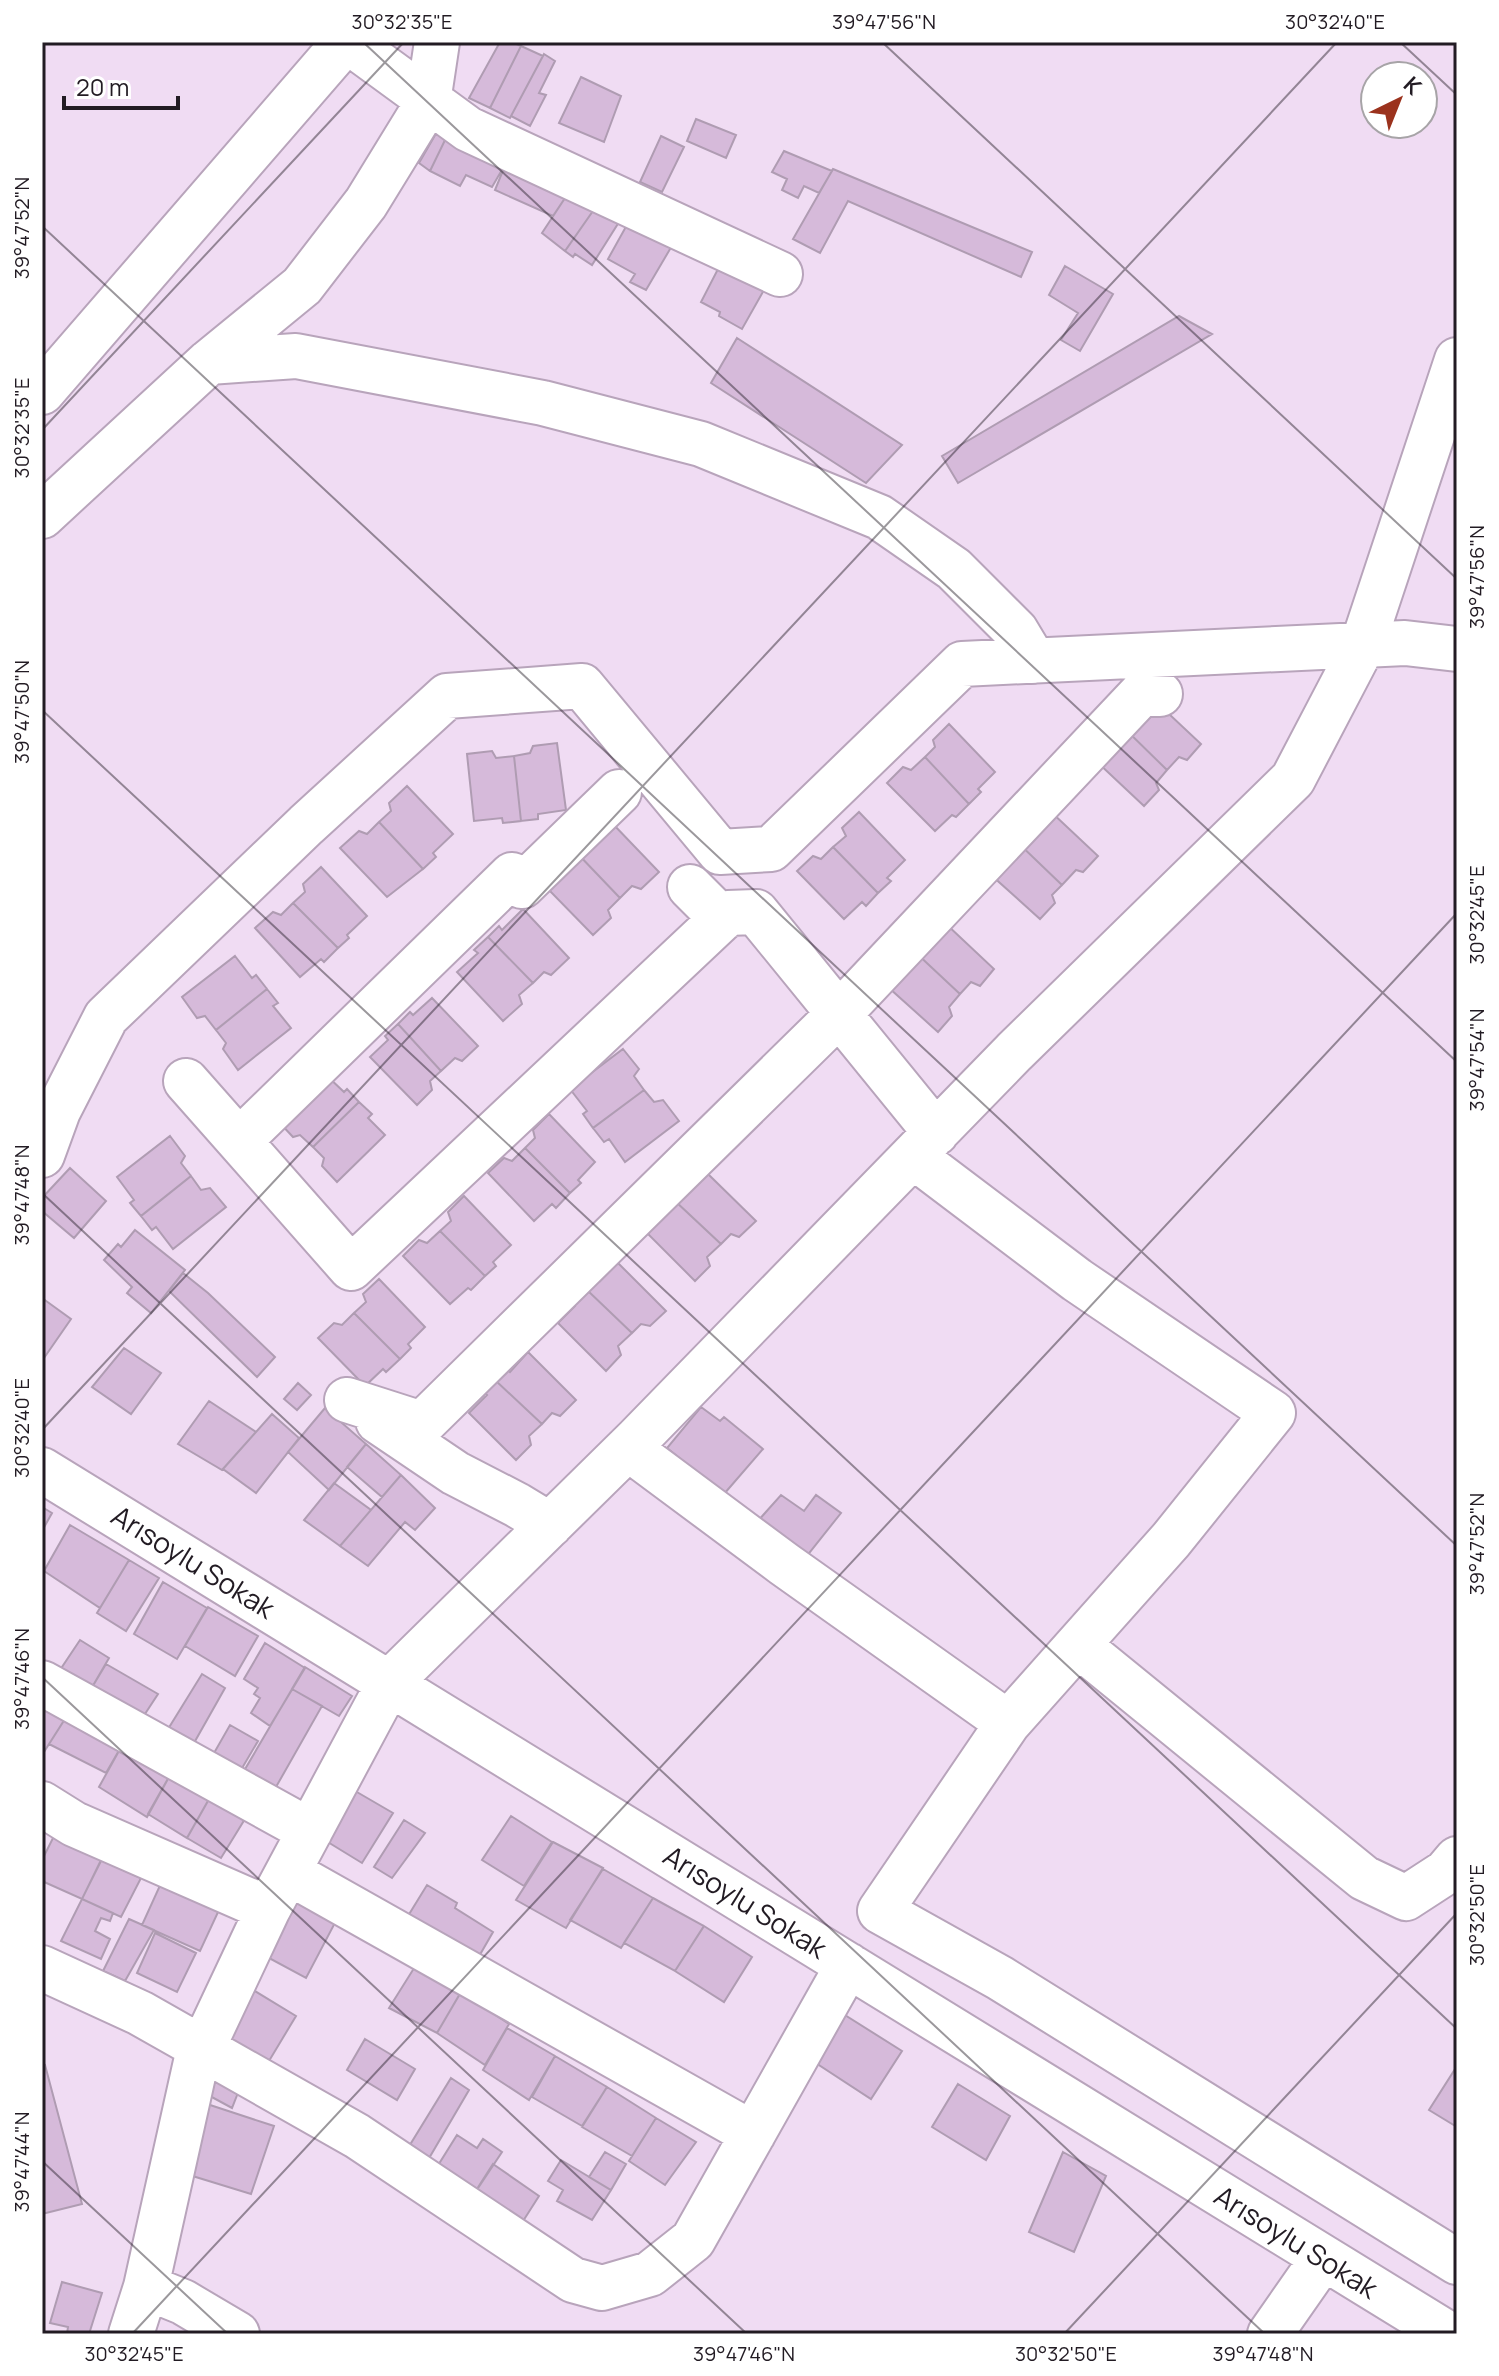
<svg xmlns="http://www.w3.org/2000/svg" width="1499" height="2376" font-family="Manrope,sans-serif">
	<rect width="100%" height="100%" fill="#f0dcf3"/>
	<path fill="#d6bada" stroke="#af9cb2" stroke-width="2" d="M500,42H512L521,46L490,108L469,98Z
		M521,46L543,56L510,118L490,108Z
		M544,54L555,61L539,93L546,95L530,126L511,116Z
		M581,77L621,96L604,142L559,123Z
		M696,119L736,135L726,158L687,141Z
		M438,130L447,136L430,171L419,163Z
		M447,136L506,163L492,187L466,175L460,186L430,171Z
		M661,136L684,147L662,192L640,182Z
		M784,151L832,171L819,193L804,186L798,198L782,190L787,179L772,172Z
		M506,163L569,192L553,216L495,190Z
		M833,169L1032,252L1021,277L848,201L820,253L793,239Z
		M569,192L595,208L565,251L542,233Z
		M595,208L619,222L592,265L575,254L573,257L565,251Z
		M628,223L673,244L646,290L630,282L635,274L608,259Z
		M1065,266L1113,294L1080,351L1061,340L1078,313L1049,295Z
		M718,269L764,290L742,329L719,316L720,312L701,302Z
		M1179,316L1212,334L958,483L942,456Z
		M737,338L902,445L866,483L711,383Z
		M1152,698L1201,744L1187,760L1179,757L1167,770L1121,725Z
		M949,724L995,772L978,789L981,792L969,804L925,757L935,747L933,740Z
		M1121,725L1167,770L1156,783L1159,790L1144,806L1095,760Z
		M557,743L566,810L538,814V819L521,821L514,756L530,753L533,746Z
		M492,751L496,758L514,756L521,821L503,823L502,818L474,821L467,754Z
		M925,757L969,804L956,817L952,815L935,831L887,783L903,767L911,770Z
		M407,786L453,834L433,853L436,857L423,869L379,822L391,811L389,803Z
		M1049,810L1098,856L1083,872L1076,870L1062,885L1015,840Z
		M859,812L905,860L887,878L891,881L878,893L833,847L846,836L842,828Z
		M379,822L423,869L387,897L340,848L359,831L367,834Z
		M612,823L659,872L641,889L632,886L620,898L576,852Z
		M1015,840L1062,885L1052,895L1055,903L1040,919L990,874Z
		M833,847L878,893L866,906L862,902L844,919L797,871L813,856L821,859Z
		M576,852L620,898L608,910L611,918L593,935L546,887Z
		M321,867L367,916L347,935L349,938L338,948L293,903L305,892L303,884Z
		M293,903L338,948L324,962L321,959L300,977L255,928L273,912L281,915Z
		M523,909L569,958L551,975L544,972L533,983L488,937L499,926L502,930Z
		M945,923L994,969L980,986L971,982L960,994L914,951Z
		M488,937L533,983L519,995L522,1004L503,1021L457,972L478,953L474,950Z
		M914,951L960,994L949,1007L952,1016L938,1032L888,987Z
		M235,956L252,978L256,975L267,989L216,1030L205,1016L197,1018L182,997Z
		M267,989L278,1003L273,1006L291,1028L238,1070L223,1049L226,1043L216,1030Z
		M432,998L478,1046L462,1061L455,1058L441,1071L398,1024L410,1012L413,1015Z
		M398,1024L441,1071L430,1081L432,1090L417,1105L370,1057L388,1040L385,1036Z
		M623,1049L639,1069L634,1076L644,1090L593,1128L583,1114L587,1111L570,1089Z
		M325,1074L344,1092L347,1089L359,1102L313,1147L300,1135L293,1137L278,1121Z
		M644,1090L654,1102L663,1100L679,1121L625,1162L609,1139L604,1142L593,1128Z
		M359,1102L372,1114L368,1118L385,1135L337,1182L322,1166L324,1158L313,1147Z
		M549,1114L595,1162L578,1180L581,1183L570,1193L525,1148L535,1138L533,1130Z
		M170,1136L185,1156L181,1163L191,1176L141,1216L130,1203L134,1200L117,1177Z
		M525,1148L570,1193L556,1208L552,1204L534,1221L488,1173L504,1158L512,1161Z
		M70,1168L106,1201L74,1238L42,1211V1198Z
		M708,1174L756,1221L739,1237L731,1234L721,1244L674,1200Z
		M191,1176L201,1190L210,1188L226,1207L173,1249L156,1227L152,1230L141,1216Z
		M464,1196L511,1245L493,1262L496,1266L485,1276L440,1231L451,1221L448,1212Z
		M674,1200L721,1244L707,1257L710,1266L695,1281L647,1233Z
		M135,1230L185,1270L151,1313L127,1293L132,1287L104,1260L118,1244L121,1247Z
		M440,1231L485,1276L471,1290L468,1288L450,1304L403,1256L419,1240L427,1243Z
		M618,1263L666,1311L650,1326L641,1324L632,1333L586,1289L596,1277L600,1281Z
		M183,1273L208,1293L275,1357L257,1377L169,1291Z
		M379,1279L425,1327L408,1344L411,1348L400,1359L354,1313L366,1302L363,1294Z
		M586,1289L632,1333L618,1346L621,1355L606,1371L558,1323L575,1306L573,1302Z
		M42,1298L71,1319L44,1358L42,1356Z
		M354,1313L400,1359L386,1372L383,1369L365,1386L318,1338L334,1323L342,1325Z
		M124,1348L161,1373L131,1414L92,1387Z
		M528,1352L576,1400L560,1416L552,1413L542,1424L495,1380L506,1368L510,1372Z
		M495,1380L542,1424L529,1436L531,1445L516,1460L469,1413L487,1395L483,1391Z
		M298,1383L311,1395L297,1410L284,1399Z
		M209,1401L256,1432L222,1470L178,1444Z
		M701,1407L720,1421L724,1417L763,1449L724,1494L667,1448Z
		M325,1408L366,1444L329,1490L288,1452Z
		M272,1414L299,1438L256,1493L223,1469Z
		M366,1444L401,1475L382,1497L347,1467Z
		M401,1475L435,1508L415,1530L405,1522L368,1566L340,1546Z
		M334,1483L371,1510L340,1546L304,1520Z
		M781,1495L804,1511L816,1495L841,1513L798,1567L749,1531Z
		M42,1507L52,1513L42,1531Z
		M70,1525L129,1560L100,1608L44,1571Z
		M129,1560L159,1578L126,1631L97,1613Z
		M163,1582L207,1608L177,1659L134,1634Z
		M208,1607L258,1636L235,1676L185,1646Z
		M80,1640L109,1658L91,1689L60,1670Z
		M265,1643L305,1668L270,1726L251,1713L260,1698L254,1694L258,1688L244,1679Z
		M106,1664L158,1694L143,1717L91,1689Z
		M305,1667L352,1696L339,1716L292,1689Z
		M202,1674L225,1688L190,1750L165,1734Z
		M292,1689L322,1706L272,1794L241,1776Z
		M42,1695L70,1711L42,1755Z
		M70,1711L125,1740L106,1773L49,1744Z
		M230,1725L258,1741L238,1775L210,1760Z
		M125,1740L174,1768L147,1817L99,1787Z
		M174,1768L213,1792L187,1838L148,1814Z
		M350,1788L393,1813L362,1863L318,1836Z
		M213,1792L248,1814L221,1858L187,1838Z
		M511,1816L552,1842L524,1886L482,1860Z
		M404,1820L425,1833L392,1878L374,1867Z
		M54,1836L102,1859L82,1899L42,1881V1860Z
		M553,1842L603,1868L566,1928L516,1900Z
		M101,1860L141,1878L121,1917L82,1899Z
		M603,1869L653,1898L621,1948L570,1920Z
		M162,1881L219,1910L200,1951L142,1925Z
		M427,1885L457,1903L455,1908L493,1932L478,1958L408,1916Z
		M285,1891L337,1919L306,1978L256,1951Z
		M653,1898L704,1926L675,1971L624,1943Z
		M82,1899L113,1913L110,1921L101,1918L95,1931L110,1939L101,1959L61,1941Z
		M129,1919L154,1930L125,1981L103,1971Z
		M704,1926L752,1957L724,2002L675,1971Z
		M155,1933L196,1953L177,1992L137,1973Z
		M416,1965L461,1992L437,2033L389,2008Z
		M240,1982L296,2016L266,2066L211,2034Z
		M461,1992L509,2024L485,2065L437,2033Z
		M829,2005L902,2051L871,2099L799,2052Z
		M507,2028L555,2056L529,2100L483,2070Z
		M365,2039L415,2069L397,2100L347,2070Z
		M555,2056L607,2087L582,2126L532,2097Z
		M45,2065L82,2204L42,2214V2066Z
		M207,2066L241,2085L232,2108L197,2089Z
		M1457,2066V2127L1429,2110Z
		M451,2078L469,2090L425,2165L405,2153Z
		M958,2084L1010,2116L986,2160L932,2127Z
		M607,2087L656,2118L632,2156L582,2127Z
		M207,2104L274,2126L251,2194L186,2174Z
		M656,2118L696,2142L665,2185L629,2161Z
		M457,2135L477,2148L483,2139L502,2152L470,2200L432,2175Z
		M605,2152L626,2164L611,2190L589,2177Z
		M1063,2152L1106,2176L1074,2252L1029,2232Z
		M561,2160L611,2190L592,2220L557,2201L563,2190L548,2181Z
		M493,2164L539,2196L518,2229L470,2200Z
		M62,2282L102,2293L89,2334H67L68,2327L50,2323Z"/>
	<g fill="none" stroke-linecap="round" stroke-linejoin="round">
		<g stroke="#b8a4bb" stroke-width="48">
			<path id="minor" d="M349,42L468,129L780,274
				M209,362L296,356L543,403L701,444L879,517L954,569L1016,631L1034,661
				M42,392L345,42
				M42,516L209,362L302,286L366,203L428,102L437,42
				M690,887L722,919
				M186,1081L351,1268L728,913L756,912L936,1133
				M239,1141L512,875L522,886L619,792
				M42,1155L58,1111L106,1017L306,825L447,696L582,686L720,852L771,849L962,664L1405,643L1457,649
				M913,1156L1077,1280L1273,1413L1171,1540L1008,1723L880,1911L1000,1978L1457,2262
				M347,1400L422,1424L839,1014L1141,694H1160
				M378,1421L455,1473L517,1505L550,1525
				M628,1448L784,1564L1008,1723
				M42,1470L1448,2334
				M1078,1645L1364,1878L1406,1898L1446,1872L1457,1859
				M42,1683L310,1831
				M42,1804L74,1824L268,1909
				M288,1872L753,2134
				M42,1968L140,2013L357,2136L573,2280L602,2288L650,2274L693,2240L848,1965
				M146,2287L183,2302L237,2334
				M131,2334L146,2287L196,2062L268,1909L389,1683L637,1439L1014,1052L1293,779L1362,647L1457,360
				M1270,2334L1323,2258"/>
		</g>
		<use href="#minor" stroke="#fff" stroke-width="44"/>
	</g>
	<path fill="none" stroke="#221b23" stroke-width="2" stroke-opacity="0.45" d="M363,42L1457,1062M882,42L1457,579M1400,42L1457,95M42,226L1457,1546M42,430L404,42M42,710L1457,2029M42,1193L1265,2334M42,1430L1337,42M42,1677L747,2334M42,2161L228,2334M132,2334L1457,913M1064,2334L1457,1913"/>
	<g text-anchor="middle" stroke-width="8" stroke-linejoin="round" paint-order="stroke">
		<g font-size="28" fill="#221b23" stroke="#fff">
			<text transform="translate(193 1562) rotate(32)" y="10">Arısoylu Sokak</text>
			<text transform="translate(745 1902) rotate(32)" y="10">Arısoylu Sokak</text>
			<text transform="translate(1296 2242) rotate(32)" y="10">Arısoylu Sokak</text>
		</g>
	</g>
	<rect width="1499" height="2376" fill="none" stroke="#ffffff" stroke-width="88"/>
	<g transform="translate(1399 100) rotate(43)"><circle r="38" fill="#ffffff" stroke="#a7a4a7" stroke-width="2"/>
	<path d="M0-6L14 30L0 20L-14 30Z" fill="#9b321d"/>
	<text y="-12" font-size="22" font-weight="bold" text-anchor="middle" fill="#221b23">K</text>
	</g>
	<path d="M64 96v12h114v-12" fill="none" stroke="#221b23" stroke-width="4"/>
	<text x="76" y="96" font-size="24" fill="#221b23" stroke="#ffffff" stroke-width="6" paint-order="stroke">20 m</text>
	<rect x="44" y="44" width="1411" height="2288" fill="none" stroke="#221b23" stroke-width="3"/>
	<g font-size="20" text-anchor="middle" fill="#221b23">
		<text x="402" y="29">30°32'35"E</text>
		<text x="884" y="29">39°47'56"N</text>
		<text x="1335" y="29">30°32'40"E</text>
		<text transform="translate(22 228) rotate(-90)" y="7">39°47'52"N</text>
		<text transform="translate(22 428) rotate(-90)" y="7">30°32'35"E</text>
		<text transform="translate(1477 577) rotate(-90)" y="7">39°47'56"N</text>
		<text transform="translate(22 712) rotate(-90)" y="7">39°47'50"N</text>
		<text transform="translate(1477 915) rotate(-90)" y="7">30°32'45"E</text>
		<text transform="translate(1477 1060) rotate(-90)" y="7">39°47'54"N</text>
		<text transform="translate(22 1195) rotate(-90)" y="7">39°47'48"N</text>
		<text transform="translate(22 1428) rotate(-90)" y="7">30°32'40"E</text>
		<text transform="translate(1477 1544) rotate(-90)" y="7">39°47'52"N</text>
		<text transform="translate(22 1679) rotate(-90)" y="7">39°47'46"N</text>
		<text transform="translate(1477 1915) rotate(-90)" y="7">30°32'50"E</text>
		<text transform="translate(22 2162) rotate(-90)" y="7">39°47'44"N</text>
		<text x="134" y="2361">30°32'45"E</text>
		<text x="744" y="2361">39°47'46"N</text>
		<text x="1066" y="2361">30°32'50"E</text>
		<text x="1263" y="2361">39°47'48"N</text>
	</g>
</svg>
